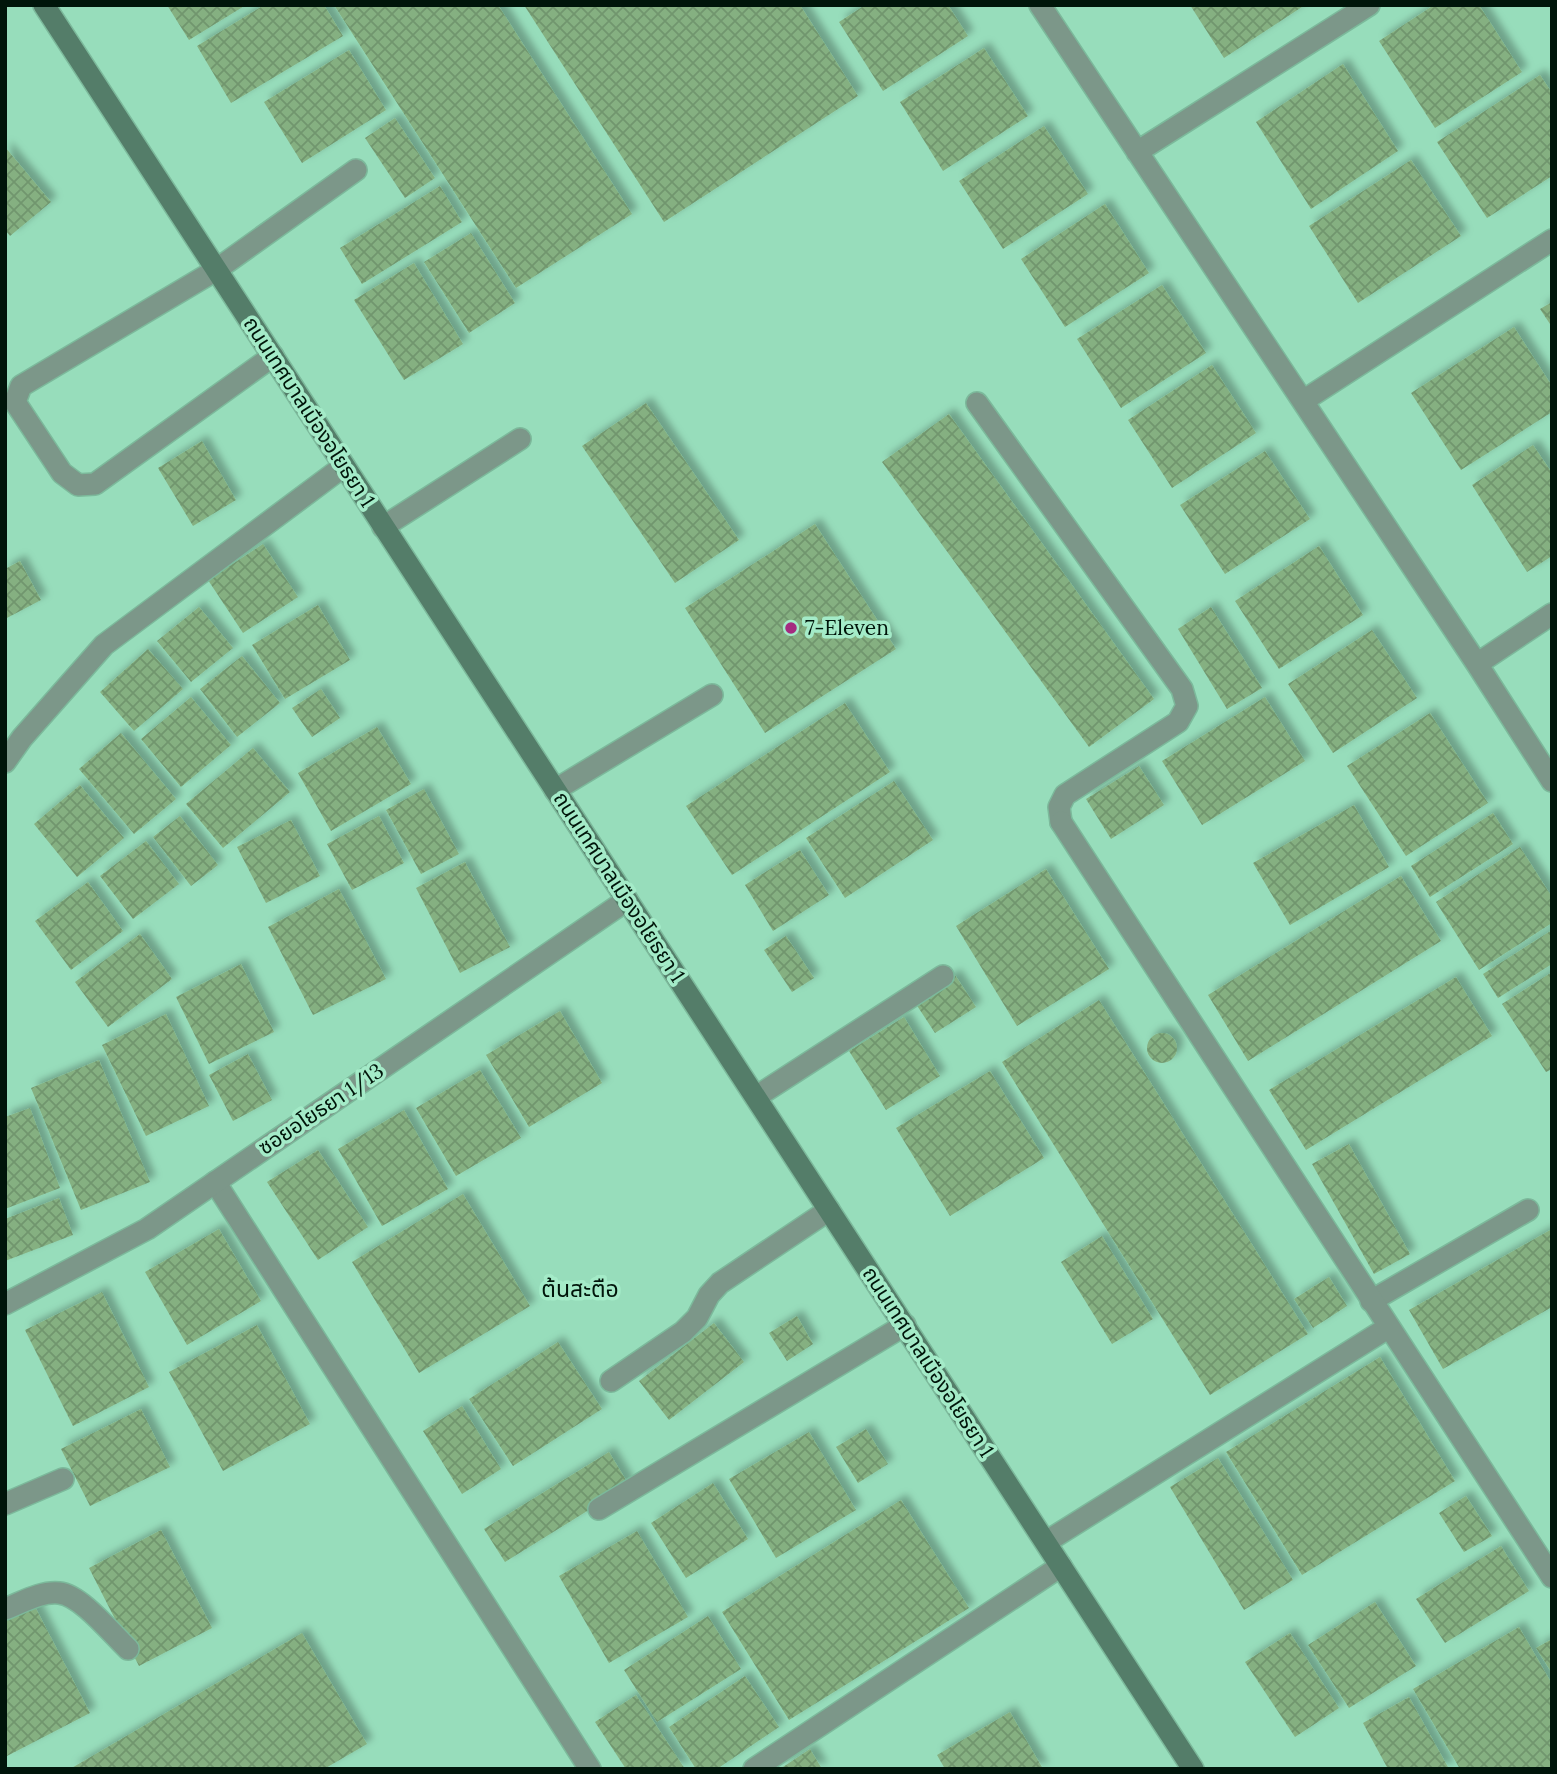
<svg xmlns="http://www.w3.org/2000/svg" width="1557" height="1774" font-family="Lora,'Noto Sans Thai',serif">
	<defs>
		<pattern id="building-cross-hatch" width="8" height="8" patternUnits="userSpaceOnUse" patternTransform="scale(1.75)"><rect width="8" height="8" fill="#85b081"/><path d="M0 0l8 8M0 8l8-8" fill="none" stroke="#71966e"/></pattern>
		<filter id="shadow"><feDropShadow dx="6" dy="-6" stdDeviation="3.5" flood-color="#0004"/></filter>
	</defs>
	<rect width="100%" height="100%" fill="#97ddbb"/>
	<path fill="url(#building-cross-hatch)" filter="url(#shadow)" d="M167,5H246L189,40Z
		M264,5H324L343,36L231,103L197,46Z
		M334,5H498L632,214L516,288Z
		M524,5H800L858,96L664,222Z
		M865,5H948L968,36L883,91L839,22Z
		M1190,5H1305L1224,58Z
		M1434,5H1479L1522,72L1435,128L1379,41Z
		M984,48L1028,116L943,171L900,102Z
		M349,50L386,110L302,163L264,102Z
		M1343,64L1398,151L1311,209L1256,122Z
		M1540,75L1552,93V176L1487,218L1437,142Z
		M395,118L435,178L405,198L365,138Z
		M1044,126L1088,194L1003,249L959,181Z
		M5,147L51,202L10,236L5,230Z
		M1411,160L1461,236L1358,303L1309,226Z
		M440,186L462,222L362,284L340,248Z
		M1105,204L1149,273L1065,327L1021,259Z
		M471,233L515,303L469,333L424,262Z
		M414,263L463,344L404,380L354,300Z
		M1162,285L1206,353L1121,408L1077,339Z
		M1552,302V327L1540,309Z
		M1514,327L1552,386V412L1461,470L1411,393Z
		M1212,365L1256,433L1172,488L1128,420Z
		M646,403L739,540L675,583L582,446Z
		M949,414L1154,699L1089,747L882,462Z
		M202,441L236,500L193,526L158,468Z
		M1533,445L1552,473V556L1527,572L1472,485Z
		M1265,451L1310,519L1225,574L1180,505Z
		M815,524L896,649L765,733L685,608Z
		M263,544L298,597L243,633L208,580Z
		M1319,546L1363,615L1279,669L1235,601Z
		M20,561L41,600L5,619V569Z
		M318,605L350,660L285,699L252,645Z
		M199,607L233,648L191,682L157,641Z
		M1211,607L1262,688L1227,709L1178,629Z
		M1372,630L1417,698L1333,753L1288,684Z
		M148,649L183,689L134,731L100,692Z
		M242,656L280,703L237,737L200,689Z
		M321,689L340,718L312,737L292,708Z
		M191,697L231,745L181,787L141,739Z
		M1265,697L1305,761L1202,825L1162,761Z
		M845,703L890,772L732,875L686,806Z
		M1430,713L1488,803L1406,856L1347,766Z
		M377,727L411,784L331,831L298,773Z
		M121,733L176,799L134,834L79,769Z
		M253,748L290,792L223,848L186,804Z
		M1139,766L1164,805L1111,839L1086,799Z
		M894,781L933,840L845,898L806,838Z
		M80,785L124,838L77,877L34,824Z
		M424,789L459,854L421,874L386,810Z
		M1354,805L1389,867L1290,925L1253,863Z
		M1493,813L1513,844L1430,897L1411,866Z
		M180,816L218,865L191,886L153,837Z
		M379,816L404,863L352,890L327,844Z
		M291,820L320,876L266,903L237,847Z
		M146,841L179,884L133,919L100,876Z
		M1520,847L1552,897V923L1479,970L1436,902Z
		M800,850L829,895L773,931L745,885Z
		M465,862L510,947L460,973L416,888Z
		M1046,869L1109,969L1017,1026L956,926Z
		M1401,876L1441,941L1248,1061L1208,995Z
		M88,882L123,931L71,970L35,921Z
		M339,889L386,979L313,1015L268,927Z
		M1552,930V964L1498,998L1483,974Z
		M140,934L172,979L108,1027L75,982Z
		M786,936L814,978L792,992L764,950Z
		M241,964L274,1032L209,1064L176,997Z
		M1552,972V1069L1546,1072L1502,1004Z
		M955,975L976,1007L935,1033L914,1001Z
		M1456,977L1492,1036L1306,1150L1269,1090Z
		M1099,1000L1308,1334L1210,1395L1002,1062Z
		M560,1011L602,1083L529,1127L486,1055Z
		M166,1014L209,1106L146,1136L102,1045Z
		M904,1017L940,1076L886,1110L849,1051Z
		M1147 1048a15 15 0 1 1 30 0a15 15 0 1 1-30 0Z
		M248,1054L272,1100L233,1121L209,1075Z
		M99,1060L150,1182L81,1210L31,1088Z
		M480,1070L521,1138L456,1176L416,1108Z
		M990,1071L1044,1158L950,1216L896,1128Z
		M30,1108L60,1188L5,1209V1117Z
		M404,1110L448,1189L382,1226L338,1149Z
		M1349,1144L1410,1254L1374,1274L1312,1164Z
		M318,1150L368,1227L318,1260L267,1182Z
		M463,1194L530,1306L419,1373L352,1262Z
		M59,1198L73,1235L5,1261V1219Z
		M219,1229L261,1301L187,1345L145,1272Z
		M1552,1229V1307L1443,1369L1409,1310Z
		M1102,1236L1153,1319L1112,1344L1061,1262Z
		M1329,1277L1347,1306L1313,1328L1294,1299Z
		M102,1292L149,1387L73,1426L25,1330Z
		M797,1316L813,1344L787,1361L769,1333Z
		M714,1323L744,1362L669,1420L639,1381Z
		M257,1325L310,1424L223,1471L169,1372Z
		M558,1342L602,1409L513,1466L469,1399Z
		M1380,1357L1455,1481L1302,1575L1226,1452Z
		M462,1406L501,1469L462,1494L423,1431Z
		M141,1409L170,1467L90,1506L61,1449Z
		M866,1429L888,1464L858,1483L836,1447Z
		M809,1432L856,1510L776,1558L729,1479Z
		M609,1452L629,1485L505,1562L484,1529Z
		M1218,1458L1293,1580L1244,1610L1170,1487Z
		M713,1483L748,1539L686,1578L651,1523Z
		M1466,1496L1492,1536L1464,1552L1439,1513Z
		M901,1500L969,1608L789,1720L722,1612Z
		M161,1530L212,1628L139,1666L89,1568Z
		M637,1531L688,1617L609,1663L559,1576Z
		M1501,1546L1529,1591L1445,1643L1416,1599Z
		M32,1601L90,1713L7,1756L5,1615Z
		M1375,1602L1416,1666L1349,1708L1308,1645Z
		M708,1616L741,1669L657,1722L624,1670Z
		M1519,1627L1552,1684V1769H1460L1413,1689Z
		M302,1633L367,1744L324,1769H70Z
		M1290,1633L1339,1708L1295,1737L1245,1662Z
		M1552,1639V1673L1536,1648Z
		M745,1676L779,1727L717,1769H696L669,1727Z
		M636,1695L685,1769H626L595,1722Z
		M1409,1697L1449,1769H1388L1363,1723Z
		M1010,1712L1043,1769H945L937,1755Z
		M810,1749L822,1769H780Z"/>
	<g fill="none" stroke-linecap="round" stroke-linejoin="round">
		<g stroke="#7cb99b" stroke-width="24">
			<path id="service" d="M273,356L95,484L78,485L62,473L15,402L21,386L216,270L356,170
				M977,403L1182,689L1187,706L1178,722L1065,795L1059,807L1061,822
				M383,527L520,439
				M5,762L22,738L104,645L344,466
				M555,790L712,695
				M756,1097L943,976
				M215,1182L590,1769
				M1371,1301L1528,1210
				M611,1381L683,1332L697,1318L709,1295L720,1283L829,1210
				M5,1504L63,1479
				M599,1509L905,1325
				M5,1609C21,1603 41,1591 59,1593C81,1595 111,1633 128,1649
				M754,1769L1061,1566"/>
		</g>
		<g stroke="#7cb99b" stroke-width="24">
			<path id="minor" d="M1040,5L1477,664L1552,781
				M1137,152L1369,5
				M1303,401L1552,240
				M1477,664L1552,614
				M1061,822L1552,1577
				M5,1304L147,1229L627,900
				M1046,1542L1389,1327"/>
		</g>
		<g stroke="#7cb99b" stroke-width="24">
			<path id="secondary" d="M44,5L1193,1769"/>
		</g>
		<use href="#service" stroke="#7c9789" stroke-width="21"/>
		<use href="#minor" stroke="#7c9789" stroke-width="21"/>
		<use href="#secondary" stroke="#547d69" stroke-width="21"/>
	</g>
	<circle fill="#a52b80" stroke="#a4ebc8" stroke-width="2.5" cx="791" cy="628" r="7"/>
	<g text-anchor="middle" stroke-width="7" stroke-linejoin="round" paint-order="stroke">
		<g font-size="21" fill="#00150a" stroke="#a4ebc8">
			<text transform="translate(309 412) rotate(57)" y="7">ถนนเทศบาลเมืองอโยธยา 1</text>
			<text transform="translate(619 887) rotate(57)" y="7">ถนนเทศบาลเมืองอโยธยา 1</text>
			<text transform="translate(321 1109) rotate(-34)" y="7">ซอยอโยธยา 1/13</text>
			<text transform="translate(928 1362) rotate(57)" y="7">ถนนเทศบาลเมืองอโยธยา 1</text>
		</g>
		<g font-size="21" fill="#00150a" stroke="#a4ebc8" text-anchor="start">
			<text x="805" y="635">7-Eleven</text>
		</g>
		<g font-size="23" fill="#00150a" stroke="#a4ebc8">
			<text x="580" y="1297">ต้นสะตือ</text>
		</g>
	</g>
	<rect width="1557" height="1774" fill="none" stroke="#00150a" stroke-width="14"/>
</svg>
